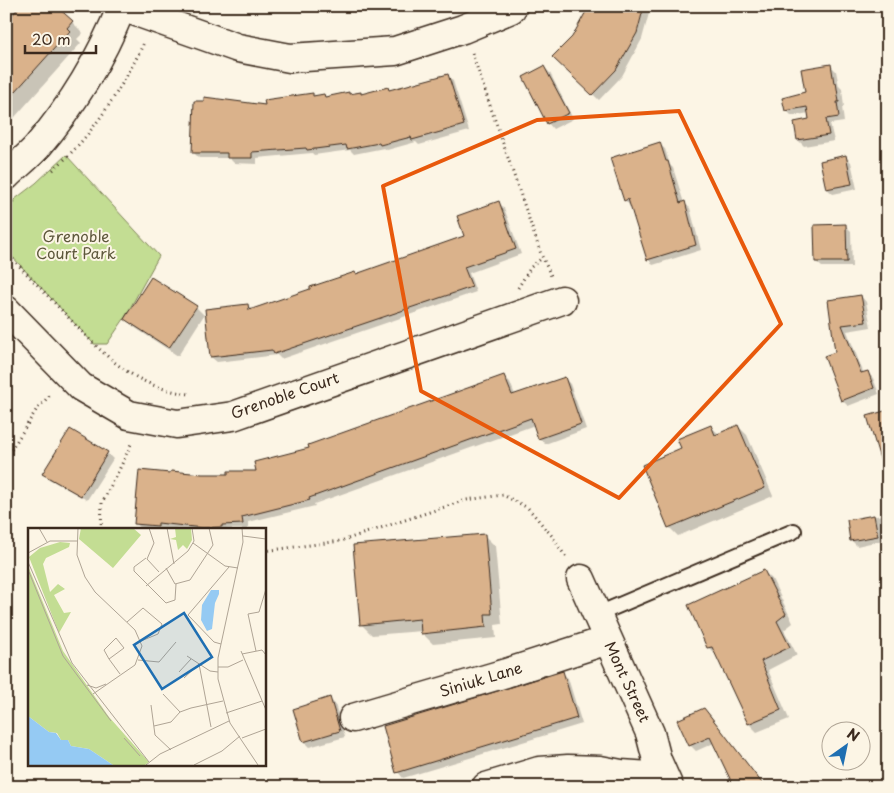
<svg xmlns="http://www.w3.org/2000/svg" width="894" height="793" font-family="'Playpen Sans',sans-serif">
	<rect width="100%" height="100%" fill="#fcf5e5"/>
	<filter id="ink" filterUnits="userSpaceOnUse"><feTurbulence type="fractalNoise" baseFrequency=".02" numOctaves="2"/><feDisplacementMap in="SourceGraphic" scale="10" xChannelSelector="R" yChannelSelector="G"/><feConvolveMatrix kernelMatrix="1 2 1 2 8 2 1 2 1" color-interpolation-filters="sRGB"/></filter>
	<g filter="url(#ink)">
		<path fill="#c3dd93" stroke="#7f8458" d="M66,155L159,256L124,319L107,344H94L6,250V206L36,183Z"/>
		<path fill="#0003" d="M588,6H651L642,39L622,76L599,100L554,57L573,37L586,14Z
			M72,22L83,33L77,39L81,43L6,127V24Z
			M831,66L836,71L839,86L842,89L844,107H842L844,122L830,124L834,141L804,146L798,140L810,120L809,113L792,116L786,110L806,93Z
			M544,67L550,73L573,119L553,129L548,123Z
			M448,76L453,81L469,131L419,145L416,142L387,150L384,148L354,154L350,150L314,155L312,153L257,158V164L234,163L229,158H199L193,152L266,107L312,94L314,97L324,95L327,98L362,95L388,88L391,91Z
			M659,144L665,149L670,165L673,168L684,203L690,208L701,250L653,265L648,259L630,206L625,200Z
			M846,157L851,162L857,189L833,194L827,189Z
			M498,202L504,208L521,254L469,273L476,292L281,359L277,355L217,362L211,357L248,306L253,310L466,237Z
			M845,225L851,231L852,267H822L816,262Z
			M861,296L866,302L871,327L847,331L864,374L867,372L873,378L879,394L848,406L842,400L830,301Z
			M196,307L204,315L178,356L134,327L126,319Z
			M504,376L510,382L515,395L564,378L570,384L586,429L545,444L539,438L535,425L314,504L315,506L248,522V529H141L136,523L202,476L229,475L258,472L310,449Z
			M710,426L719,434L738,426L747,435L773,496L678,536L669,527L683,449Z
			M70,430L107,453L113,459L87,500L49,479L44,474Z
			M888,514V539L857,546L852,541L848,521Z
			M484,535L495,546L502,624L495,625L496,638L433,644L422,633V631L372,635L361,624Z
			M763,571L772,579L793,623L784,630L797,655L768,670L789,719L757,732L749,724L717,656L708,647Z
			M562,673L568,678L582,724L403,778L398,772Z
			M329,699L335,704L345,737L309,747L304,742Z
			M704,710L710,715L760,781L748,787L714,743L696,751L690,745Z"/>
		<path fill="#dab28b" stroke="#3b2a1e" d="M20,6H56L73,21L67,28L70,31L6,102V22Z
			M589,6H644L637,33L616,70L592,95L552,57L572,37Z
			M831,64L834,83L836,82L839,102H837L839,117L826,119L829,135L797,140L794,122L809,119L807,107L785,111L782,98L805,92L801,69Z
			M544,66L569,113L547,124L523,77Z
			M448,74L464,125L444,131L412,140L411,137L380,145L379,143L347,149L346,145L307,150L306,148L252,152V158H227V153H192L194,101H204V97L265,105L264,100L313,93V96L324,94L325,97L349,92V94L361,92V94L388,87L389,90Z
			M660,142L666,161H668L680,203L685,201L696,245L647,260L628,199L624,201L610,158Z
			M846,155L852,184L826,189L820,161Z
			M499,201L516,249L464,267L472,287L274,354L272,350L210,357L205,309L248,304L249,310L310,289V287L355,272L356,274L464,236L457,216Z
			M846,224L847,262H815L814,225Z
			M151,277L197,306L169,348L124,319Z
			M861,295L866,322L842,325L861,373L868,371L874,388L841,401L824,356L835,352L828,300Z
			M504,375L512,395L565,377L581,424L538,439L531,418L309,498L310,500L242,517L243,524L222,525V527L203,528L158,523V526L134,524L139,470L170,473L171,471L202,474H228V471H256L254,462L309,448L308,445Z
			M888,410V468L883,469L867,416Z
			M711,425L715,435L738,425L765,488L668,528L642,465L681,448L677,439Z
			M70,429L108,452L81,496L42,474Z
			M874,515L878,536L850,541L847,520Z
			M485,534L492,614H485L486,627L421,634L420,619L360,625L353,545Z
			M764,570L786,614L777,621L790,647L761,661L781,710L748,724L712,647L707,648L688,605Z
			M563,671L577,718L396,773L383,726Z
			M330,697L340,731L303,742L293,709Z
			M704,708L722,731L765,787H734L710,737L689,746L677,720Z"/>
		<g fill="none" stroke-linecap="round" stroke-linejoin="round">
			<g stroke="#3b2a1e" stroke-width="18">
				<path id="service" d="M596,615L794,531"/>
			</g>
			<g stroke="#3b2a1e" stroke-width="31">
				<path id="minor" d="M122,7L238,48L290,58L395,51L463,29L511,9L513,6
					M6,310L81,387L129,415L177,424L233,416L562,300
					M581,579L650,733L657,760L669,787
					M353,718L506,673L608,640
					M486,787L539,771L568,769L600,770L621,774L664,777"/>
			</g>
			<g stroke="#3b2a1e" stroke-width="31">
				<path id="tertiary" d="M6,176C16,166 28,157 37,147C73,105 101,58 122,6"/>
			</g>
			<path stroke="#3b2a1e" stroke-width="3" stroke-dasharray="1 4" stroke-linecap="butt" d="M472,53L541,254L552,278
				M53,170C84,143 106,112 126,77C133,65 139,54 144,42
				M6,209L18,200
				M6,252C26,273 47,295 67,316C104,355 134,388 190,394
				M518,288L531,267L542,258
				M6,458L37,409L52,393
				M101,529L102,503L121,466L132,442
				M264,551L341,541L466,500L503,495L528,508L552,536L567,559"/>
			<use href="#service" stroke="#fcf5e5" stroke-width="14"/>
			<use href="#minor" stroke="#fcf5e5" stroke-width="28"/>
			<use href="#tertiary" stroke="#fcf5e5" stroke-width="28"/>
		</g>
	</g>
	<path fill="none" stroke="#e8590c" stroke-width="4" stroke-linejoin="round" d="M679,111L781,324L619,498L421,391L383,186L537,120Z"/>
	<g text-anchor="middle" stroke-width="4" stroke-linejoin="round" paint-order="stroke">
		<g font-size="15" fill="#5d573b" stroke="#fcf5e5">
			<text x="76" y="242">Grenoble<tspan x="76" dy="17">Court Park</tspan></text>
		</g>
		<g font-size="15" fill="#3b2a1e" stroke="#fcf5e5">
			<text transform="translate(285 396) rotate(-19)" y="5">Grenoble Court</text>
			<text transform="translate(481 680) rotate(-17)" y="5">Siniuk Lane</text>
			<text transform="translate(627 682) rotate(65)" y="5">Mont Street</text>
		</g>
	</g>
	<g transform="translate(28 528)">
		<rect width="238" height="238" fill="#fcf5e5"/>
		<path d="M53,0H105L113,7L85,40L51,11ZM147,0H163L164,12L159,21L155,17L150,22L148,12L142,11L148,9ZM32,14L42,15L41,19L18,30L15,36L22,64L30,56L37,61L26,67L36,85L43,84L31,105L1,29L12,20ZM0,38L35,123L81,189L121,234L117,237H85L61,221L43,218L40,212H33L29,205L21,204L0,188Z" fill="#c3dd93"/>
		<path d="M183,62H191V66L187,75L184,101L179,103L173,92L174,77ZM0,188L21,204L28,205L33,212H40L43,218L61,221L85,237H0Z" fill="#95caf3"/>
		<path fill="none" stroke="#afa495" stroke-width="1" d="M11,0L19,14M50,0L49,27L57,49L67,64L107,102L114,118L107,137L65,166M121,0L126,15L119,31L131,44M139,0L146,36M214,0L215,14L190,130V151L202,195L230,237M215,8L238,11M165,15L197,38L210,40M0,25L22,13H49M118,30L106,39V43L138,75L147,72L148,56M0,34L44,135L121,234M138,40L147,56L162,52L185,17L181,0M1,44L35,128L83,193M118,58L160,23L166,13L164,0M99,94L115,80L134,96L130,106L113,113M193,116L186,114L160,87L201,39M213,123L238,182M228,123L220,86L231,84L238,61M214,126L234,122L238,127M159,128L182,143L190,144M81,131L96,120L88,110L76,122L81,131L92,146M110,132L131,134L148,114M171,136L183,199M190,139H200L215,132M151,144L163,131M156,150L171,136M59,157L68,160L78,156M135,166L152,184M123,177L127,207L143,222M198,185L234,173M126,198L143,194L152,184L163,180L195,173M96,210L112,228M214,210L238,201M118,237L132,226L201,193M166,237L194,223L212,208"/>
		<path fill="#1f6fb2" fill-opacity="0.15" stroke="#1f6fb2" stroke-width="2.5" d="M156,85L184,129L134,161L106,117Z"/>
		<rect width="238" height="238" fill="none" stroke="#3b2a1e" stroke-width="2.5"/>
	</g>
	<rect width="894" height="793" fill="none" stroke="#fcf5e5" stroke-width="25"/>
	<rect x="12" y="12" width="869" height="768" fill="none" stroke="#3b2a1e" stroke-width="2" filter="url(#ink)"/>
	<g transform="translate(846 746) rotate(33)"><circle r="24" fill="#fcf5e5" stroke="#afa495"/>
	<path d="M0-4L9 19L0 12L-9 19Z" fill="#1f6fb2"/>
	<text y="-8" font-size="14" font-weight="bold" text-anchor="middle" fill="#3b2a1e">N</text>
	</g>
	<path d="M25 45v8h71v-8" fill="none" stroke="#3b2a1e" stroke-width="2.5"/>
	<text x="32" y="45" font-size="15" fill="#3b2a1e" stroke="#fcf5e5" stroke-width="4" paint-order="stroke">20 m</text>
</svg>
